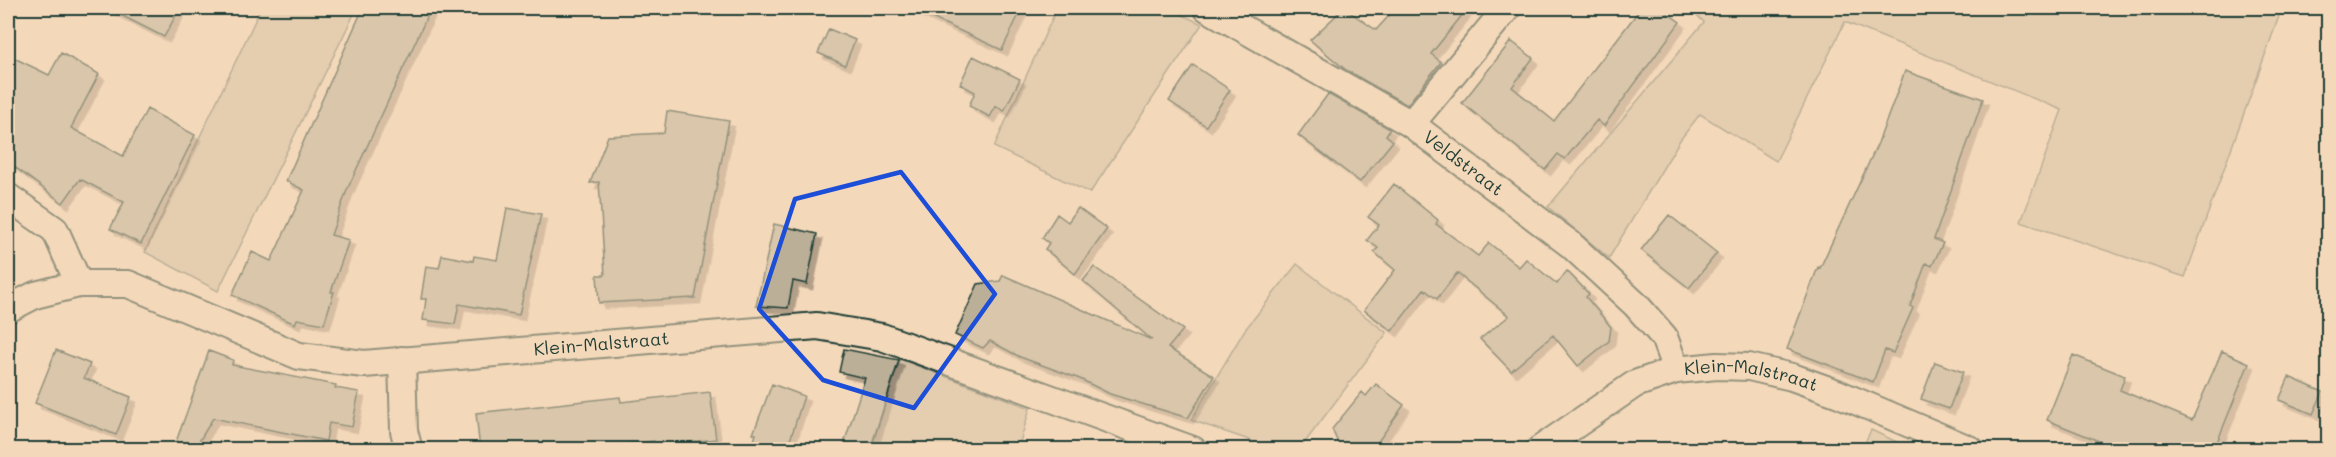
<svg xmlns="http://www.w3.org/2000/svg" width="2336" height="457" font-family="Mali,sans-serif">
	<defs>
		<filter id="shadow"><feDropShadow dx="5.5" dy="5.5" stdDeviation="0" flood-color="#0004"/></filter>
	</defs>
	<rect width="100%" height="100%" fill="#f4d8ba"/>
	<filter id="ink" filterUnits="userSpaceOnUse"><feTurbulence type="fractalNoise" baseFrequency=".0167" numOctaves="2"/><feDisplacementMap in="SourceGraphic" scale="12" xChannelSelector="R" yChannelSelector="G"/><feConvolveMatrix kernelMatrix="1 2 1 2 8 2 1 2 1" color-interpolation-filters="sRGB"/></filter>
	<g filter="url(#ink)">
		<path fill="#d2bfa4" stroke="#787e6c" stroke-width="1.5" d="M261,8H357L218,291L145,252Z
			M1057,8H1168L1202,24L1090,193L994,147Z
			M1689,8H2282L2185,277L2021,222L2062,110L1845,22L1776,161L1700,114L1680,140L1609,258L1548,207L1704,22Z
			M1297,264L1387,333L1300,449H1275L1191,420L1244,331Z
			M900,359L1030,408L1018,449H871Z
			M1871,430L1912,449H1862Z"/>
		<path fill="#bbaf97" stroke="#1f3d34" stroke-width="1.5" filter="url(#shadow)" d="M107,8H180L164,37Z
			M363,8H431L347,190L331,235L349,240L331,292H334L324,324L297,319L295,324L232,295L252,252L271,261L287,227L304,190L286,181Z
			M910,8H1022L1002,50Z
			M1344,8L1376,30L1396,8H1468L1431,54L1441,62L1407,105L1346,70L1310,40Z
			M1641,8H1660L1680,22L1604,126L1597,120L1565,159L1558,154L1545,170L1462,103L1511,41L1533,58L1512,87L1554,121Z
			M829,29L855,40L845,65L818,53Z
			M61,53L99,74L71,128L123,156L147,109L195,135L141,244L110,229L124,202L80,179L63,203L8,162V55L49,75Z
			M973,56L1020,79L1004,111L996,106L990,117L969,106L975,92L960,84Z
			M1193,65L1230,90L1206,126L1169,101Z
			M1905,71L1983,99L1934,239L1943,243L1932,266L1926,263L1910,306L1913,308L1893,353L1885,350L1873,382L1787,349L1818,267L1820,268L1878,143Z
			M1328,94L1390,129L1386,135L1393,141L1360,182L1298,135Z
			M667,111L729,121L695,298L599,303L597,275H605L599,182L590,183L608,136L664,133Z
			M1394,184L1438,220L1436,224L1478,256L1489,243L1519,267L1526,259L1557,284L1567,271L1589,294L1586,297L1611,327L1609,341L1578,366L1553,335L1511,371L1480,339L1509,316L1457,273L1437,299L1424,289L1392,331L1364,310L1395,270L1374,252L1378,248L1367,240L1379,225L1368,217Z
			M507,208L541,214L519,315L459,304L455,324L423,320L426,299H421L426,266L439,268L442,255L473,261L474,256L497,260Z
			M1078,208L1107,229L1075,274L1045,249L1049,243L1042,238L1057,214L1068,222Z
			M1669,215L1717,253L1689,288L1641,250Z
			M774,224L817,234L807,284L793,281L788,308L756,306Z
			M1094,267L1183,330L1168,348L1214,376L1188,418L1110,394L1080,379L1020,357L990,341L983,348L955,335L978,284L1000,281L1003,275L1152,340L1083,281Z
			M844,349L899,360L870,450H842L865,378L839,372Z
			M56,350L90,364L84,378L131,397L116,435L35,403Z
			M209,351L233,360L232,365L336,385L335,388L359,392L352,427L329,423L326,441L213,418L194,450H173Z
			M2222,351L2249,363L2214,450H2121L2047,420L2073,355L2125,376L2120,390L2192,420Z
			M1935,362L1963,372L1949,409L1921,399Z
			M2289,377L2323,392L2313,414L2279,400Z
			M772,384L804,396L787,450H751L756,434H753Z
			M1376,384L1404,405L1372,450H1341L1332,429L1362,392L1366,396Z
			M710,392L716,439L655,446L654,441L592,447V450H480L476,413L620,397L621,402Z"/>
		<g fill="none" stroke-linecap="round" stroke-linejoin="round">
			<g stroke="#1f3d34" stroke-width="30">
				<g id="street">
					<path id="s1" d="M1207,8L1411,124L1570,244L1636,305L1664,337L1676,370"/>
					<path d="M1411,124L1507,8"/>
					<path d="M8,197L55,230L79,284"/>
					<path id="s2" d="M8,309L35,295L79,284H128L299,356L364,364L817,326L882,337L1193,450"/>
					<path d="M402,360L404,431L409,450"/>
					<path id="s3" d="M1539,450L1635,384L1676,370L1717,366L1749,367L1792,377L1837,393L1971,450"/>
				</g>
			</g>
			<use href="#street" stroke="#f4d8ba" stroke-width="26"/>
		</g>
	</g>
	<path d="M0 0H2336V457H0ZM901,172L995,294L914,408L823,380L759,309L795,199Z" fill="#f4d8ba" fill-opacity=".55" fill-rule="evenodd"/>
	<path fill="none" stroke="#1d4ed8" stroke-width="4.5" stroke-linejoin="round" d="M901,172L995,294L914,408L823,380L759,309L795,199Z"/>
	<g text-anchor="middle" stroke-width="6" stroke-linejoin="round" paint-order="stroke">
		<g font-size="18" fill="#1f3d34" stroke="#f4d8ba">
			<text dy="6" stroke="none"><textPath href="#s1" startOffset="300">Veldstraat</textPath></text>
			<text dy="6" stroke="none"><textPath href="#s2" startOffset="614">Klein-Malstraat</textPath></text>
			<text dy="6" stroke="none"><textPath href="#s3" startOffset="236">Klein-Malstraat</textPath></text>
		</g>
	</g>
	<rect width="2336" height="457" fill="none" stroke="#f4d8ba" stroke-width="30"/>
	<rect x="15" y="15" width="2306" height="427" fill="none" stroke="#1f3d34" stroke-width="2" filter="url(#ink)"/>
</svg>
